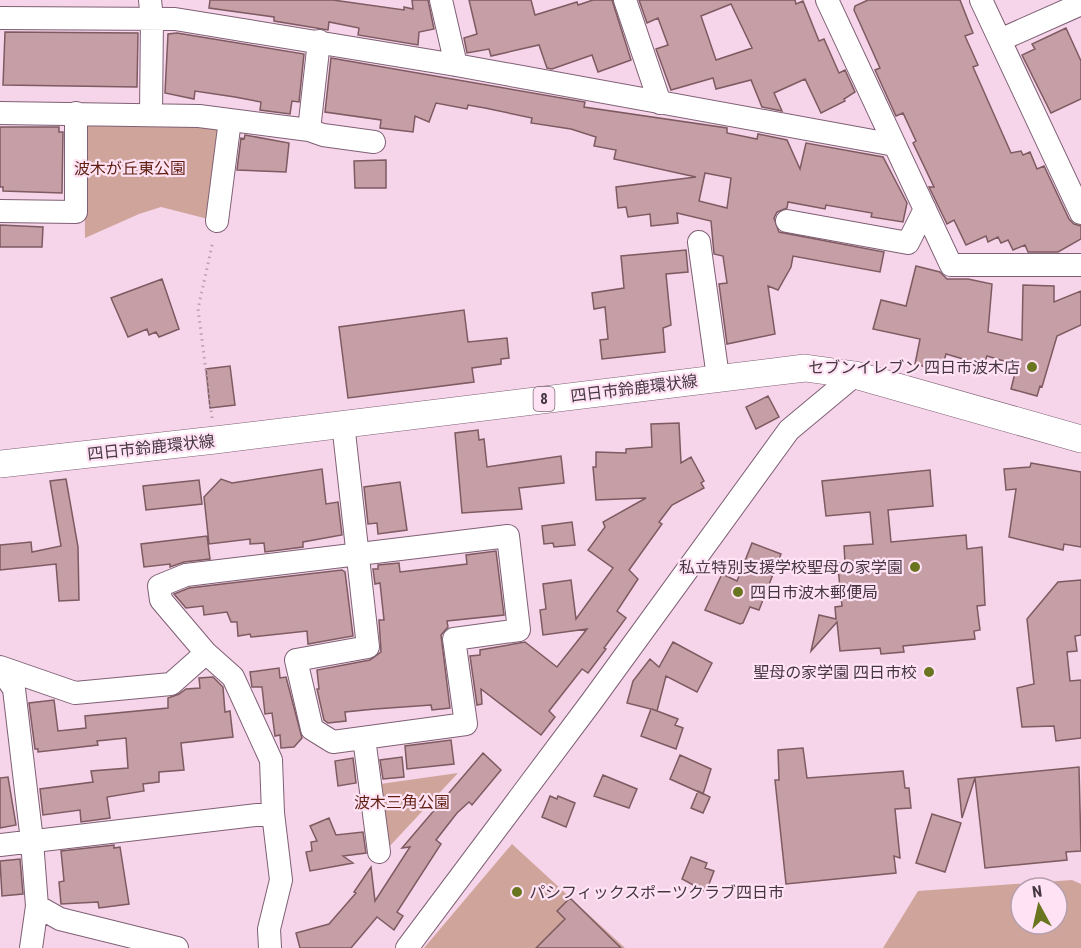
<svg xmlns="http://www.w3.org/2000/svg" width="1081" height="948" font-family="'Roboto Condensed','Noto Sans JP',sans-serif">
	<rect width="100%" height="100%" fill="#f6d4ea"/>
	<path fill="#cfa59b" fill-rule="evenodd" d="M91,122L223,128L212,220L161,207L139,214L85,238L84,128Z
		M458,773L387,849L380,784Z
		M512,844L625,948H424Z
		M1072,880L1081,884V948H883L918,891ZM1021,888H1057V924H1021Z"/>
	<path fill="#c69ea5" stroke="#7e5a61" stroke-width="1.5" fill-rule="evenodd" d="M210,0H333L404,10V7L413,9L412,0H428L434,29L419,32L418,45L358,35L359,28L329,22L328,30L274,21V17L209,8Z
		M469,0H531L535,15L577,2L578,5L593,0H612L631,60L598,72L592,55L552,69L547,68L539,45L491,56L489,49L467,53L464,38L477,34Z
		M639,0H795L796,4L803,1L819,41L824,39L839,73L845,70L855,92L844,99L845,101L821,113L805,79L774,93L782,111L762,107L751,80L716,89L713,78L671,90L656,49L668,45L658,18L647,23ZM731,4L752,48L716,60L701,16Z
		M868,0H960L973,33L965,36L978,65L973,67L1011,153L1021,151L1023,155L1030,152L1037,169L1044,166L1069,219L1074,224L1081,226V239L1058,252H1028L1025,245L1013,250L1008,240L1001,243L998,237L988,242L986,236L966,245L954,220L947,224L929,187H934L913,143L916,141L903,113L896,116L875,70L880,68L854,10L855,6Z
		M1066,28L1081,61V99L1051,113L1022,55L1035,49L1032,44Z
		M5,32L138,33L137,87L3,85Z
		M177,33L304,54L299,102L292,101L290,114L260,110L261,102L235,97L195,91L194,99L165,93L168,34Z
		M331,58L585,102L584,107L727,128V133L757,139L758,134L787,140L800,169L806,143L883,157L907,203L903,222L871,217L872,213L826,205L825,209L788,202L787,208L777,212L774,218L779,232L884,252L880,272L793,256L791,267L778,290L768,286L775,334L727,344L719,284L727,283L723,256L714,254L711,221L677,213L678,223L651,226L650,214L628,217L626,207L618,208L616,187L696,177L614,159L616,150L594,146L596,137L571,129L531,123L532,118L485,108L468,105L467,109L436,103L429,122L415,116L413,132L380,128L381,120L325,112ZM705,173L731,178L727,208L699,201Z
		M0,127H59V132H63L62,193L3,191V187H0Z
		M245,135L289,143L286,172L237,170L241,138L244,139Z
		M386,160V188H355L354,161Z
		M0,225L43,227L42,247H0Z
		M686,250L688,272L666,274L671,325L663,328L665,352L602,359L600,340L608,339L605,307L594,309L592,293L624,288L621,256Z
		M916,266L940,272L947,279H968L992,284L988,332L1022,340L1023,285L1054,286V302L1081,291V325L1057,336L1042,387L1040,386L1037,396L1011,389L1017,365L987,356L984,365L946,354L941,371L915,364L920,339L873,329L881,300L906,306Z
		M162,279L179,329L159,337L156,332L149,335L147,329L128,337L111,298Z
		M464,310L468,342L507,338L509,358L501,359V364L472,368L474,382L348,398L339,327Z
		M230,366L235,405L210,408L206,369Z
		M768,396L779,417L756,429L746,407Z
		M679,423L681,463L691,457L704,481L701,483L704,488L672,505L659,522L662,524L629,570L638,579L617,611L626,618L604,648L606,649L588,673L582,669L549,711L555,717L541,735L481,689L482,704L477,705L470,656L480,655V650L525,642L557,667L587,629L543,635L540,610L546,609L543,584L571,580L576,619L613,568L588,550L605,527L603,522L646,498L596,500L593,467H596V452L626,453V449L652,447L651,424Z
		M478,430L479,440L484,439L487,467L561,456L564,483L519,488L522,509L462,513L455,433Z
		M1031,463L1081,472V547L1064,544L1063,550L1009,537L1016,489L1006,490L1004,469L1030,467Z
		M322,469L326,504L338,502L342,535L303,542V547L265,552L264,543L250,544V539L209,544L204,497L221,479L232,483Z
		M930,470L933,506L888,510L891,542L966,535L967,549L982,547L985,605L977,606L980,630L974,631L975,639L903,646L904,652L881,654L880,648L840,651L837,622L811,651L819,615L836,619L835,607L842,606L838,568H841L840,563L845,562L844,546L873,544L870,512L826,516L822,481Z
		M66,479L78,547L79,600L59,601L56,564L0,570V545L31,542L32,552L61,546L50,481Z
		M199,480L202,504L146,510L143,486Z
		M400,482L407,530L378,534L377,523L368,524L364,487Z
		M572,522L575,545L554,547L553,543L544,544L542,526Z
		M207,536L210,559L184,562L170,567V564L144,567L141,544Z
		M752,543L781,554L759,610L750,607L743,623L740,624L705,610L722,574L737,581Z
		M496,551L504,615L447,621L448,627L441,635L450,708L432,710L431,705L375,709L345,712L346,721L328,723L324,720L317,689H319L317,670L370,660L381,652L379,620H384L380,583L375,584L373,569H378V565L399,563L400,572L467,564L466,555Z
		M342,570L345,572L353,636L308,644L307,631L251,637L250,634L238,636L237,622H231L227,612L204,615L203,606L186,608L174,594L189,588Z
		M1081,580V635L1075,636L1077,651L1067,652L1070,681L1081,680V738L1056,741L1054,726L1022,727L1017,688L1034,684L1027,619L1058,582Z
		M673,642L712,663L697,692L666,676L657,711L652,709L678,719L675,725L683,728L676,749L641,736L651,709L627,703L633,681L650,659L659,667Z
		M279,668L280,678L286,677L302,738L294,747L281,748L280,735L275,736L272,713L265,714L262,687H252L250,672Z
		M213,677L223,687L225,712L230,711L233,737L181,743L184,770L159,772V782L143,784L144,791L107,797L110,818L81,822L80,810L43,815L40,789L93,782L91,771L128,768L126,738L97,741L98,745L38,752V749H35L29,703L54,700L58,731L86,728L85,716L168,708V698L179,694L186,689L200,688L199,678Z
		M451,740L454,764L407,769L405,746Z
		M803,748L807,778L903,771L905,788H909L911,808L895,809L900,858L894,856L896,873L786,884L775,780H779L778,750Z
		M483,753L501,770L472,805L469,802L457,813L436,840L441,844L397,912L403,916L394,930L377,917L351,948H300L296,933L329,924L356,893L354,892L371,867L375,901L410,847L402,848Z
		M680,755L711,769L703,794L670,779Z
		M402,757L404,777L383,779L380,760Z
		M353,758L356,783L338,786L335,761Z
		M1079,767L1081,851L1066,852L1067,860L985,868L975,778L962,818L958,779Z
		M603,775L637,789L629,808L594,796Z
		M8,777L16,825L0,828V778Z
		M698,791L710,797L703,813L691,808Z
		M550,796L557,799L558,796L575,803L566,827L542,817Z
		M932,814L961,823L945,872L916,863Z
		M329,818L336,835L363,832L366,853L343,856L353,863L310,871L306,852L312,851L311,842L317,841L310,826Z
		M114,845V848L120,847L129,904L99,908L98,902L61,904L59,882L64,881L61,851Z
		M691,857L707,863L705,868L714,871L706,892L682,879Z
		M20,859L23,894L2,896L0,861Z
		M570,898L621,948H536L565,919L557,911Z"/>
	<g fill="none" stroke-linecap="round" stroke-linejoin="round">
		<g stroke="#7e6074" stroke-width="24">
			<path id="minor" d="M150,0L152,19L151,114
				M441,0L456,65
				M625,0L660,103
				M827,0L951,265H1081
				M981,0L1081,213
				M0,18L175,19L456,65L895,145
				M1000,40L1081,4
				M0,113L199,116L309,130L319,41
				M309,130L323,135L374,142
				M0,211L76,212V113
				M217,221L230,120
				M787,221L908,243L925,209
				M699,242L718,377
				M0,667L75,693L171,684L206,653
				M0,668L14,689L32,841L37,906L31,948
				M364,738L379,852
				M0,845L273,813
				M37,906L60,919L177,948
				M270,948L269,929L281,880L273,813L271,760L233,677L206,653L161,600L159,586L186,575L508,536L519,630L454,639L466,724L333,742L312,729L296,660L368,647L343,423
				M407,948L592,701L789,430L855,375"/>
		</g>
		<g stroke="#7e6074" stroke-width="28">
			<path id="major" d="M0,464L215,440L805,368L855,375L1081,439"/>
		</g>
		<path stroke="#bca0b2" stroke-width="3" stroke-dasharray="1.5 4.5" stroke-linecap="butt" d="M212,418L198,309L213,241"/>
		<use href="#minor" stroke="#fff" stroke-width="22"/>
		<use href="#major" stroke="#fff" stroke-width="27"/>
	</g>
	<g fill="#6a7520" stroke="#ffe3f5" stroke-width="2">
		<circle cx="1032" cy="367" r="6"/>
		<circle cx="915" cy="567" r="6"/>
		<circle cx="738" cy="592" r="6"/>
		<circle cx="929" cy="672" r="6"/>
		<circle cx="517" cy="892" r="6"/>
	</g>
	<g text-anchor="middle" stroke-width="4.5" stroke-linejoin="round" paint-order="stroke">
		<rect fill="#ffe3f5" stroke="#7e6b77" stroke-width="1.5" x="533.5" y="387" width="21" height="24" rx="4.5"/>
		<g font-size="15" font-weight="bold" fill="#463841">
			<text x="544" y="404">8</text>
		</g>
		<g font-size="16" fill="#5f1e10" stroke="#ffe3f5">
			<text x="130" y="174">波木が丘東公園</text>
			<text x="402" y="808">波木三角公園</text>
		</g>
		<g font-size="16" fill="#463841" stroke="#ffe3f5" text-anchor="end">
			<text x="1020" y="373">セブンイレブン 四日市波木店</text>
			<text x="903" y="573">私立特別支援学校聖母の家学園</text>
			<text x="750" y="598" text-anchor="start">四日市波木郵便局</text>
			<text x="917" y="678">聖母の家学園 四日市校</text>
			<text x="529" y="898" text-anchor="start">パシフィックスポーツクラブ四日市</text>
		</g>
		<g font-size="16" fill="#463841" stroke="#ffe3f5">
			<text transform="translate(634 388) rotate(-7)" y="6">四日市鈴鹿環状線</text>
			<text transform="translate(151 447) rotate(-6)" y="6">四日市鈴鹿環状線</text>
		</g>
	</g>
	<g transform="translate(1039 906) rotate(352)"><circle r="28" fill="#ffe3f5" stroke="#b59fad" stroke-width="1.5"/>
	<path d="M0-4.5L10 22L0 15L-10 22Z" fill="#6a7520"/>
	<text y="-9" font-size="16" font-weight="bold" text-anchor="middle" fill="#463841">N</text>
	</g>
</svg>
